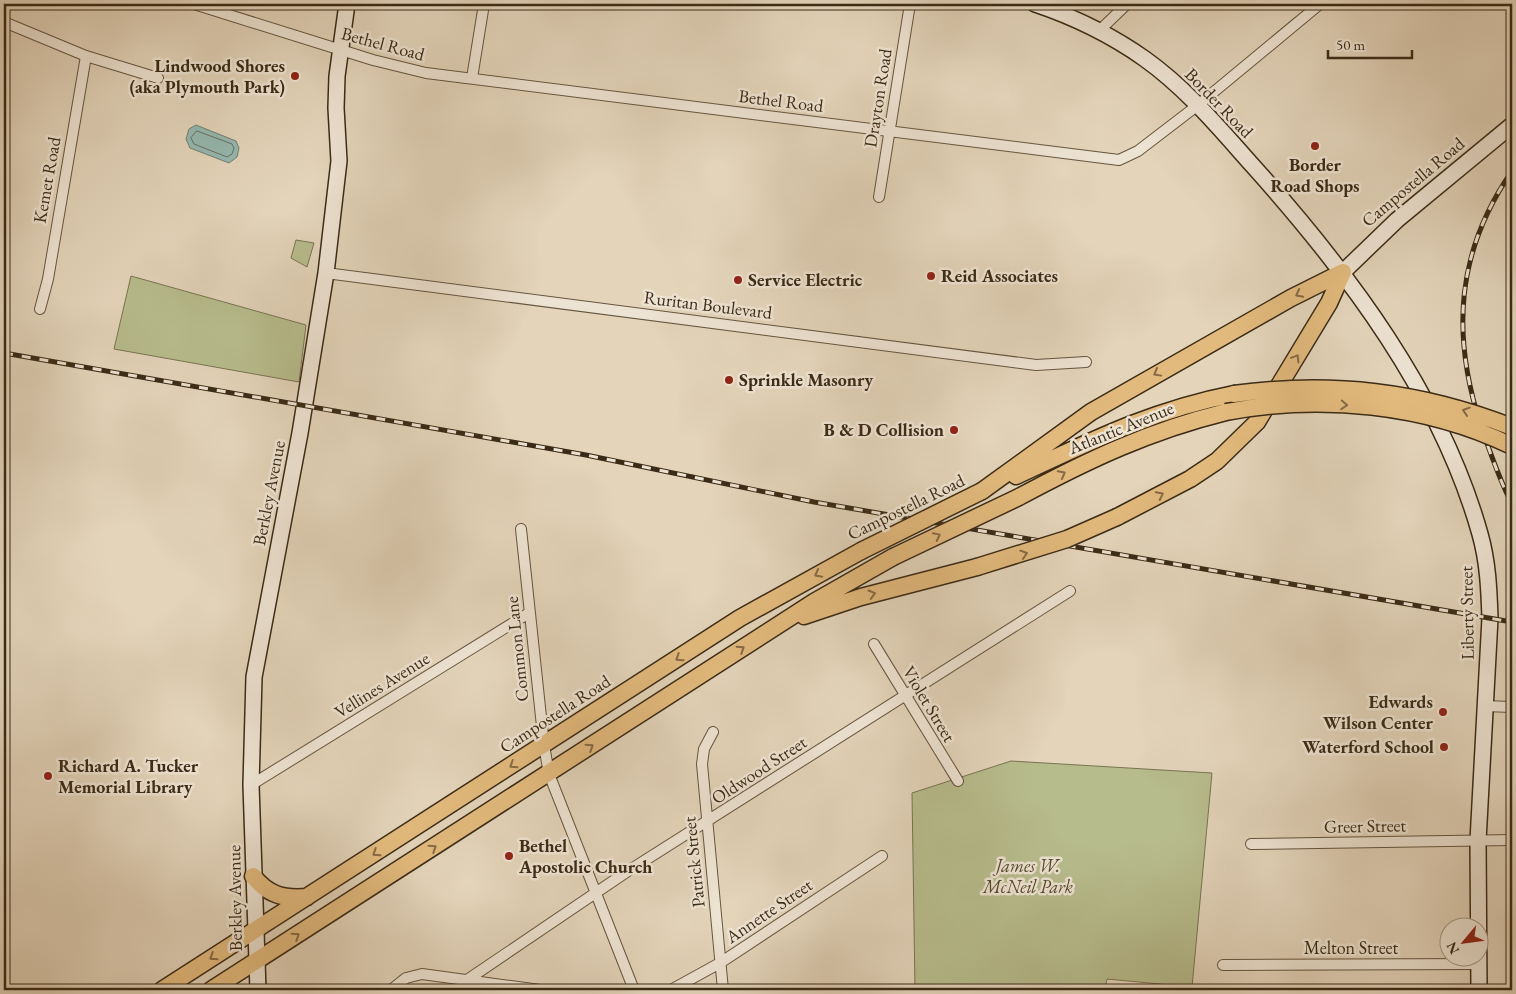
<svg xmlns="http://www.w3.org/2000/svg" width="1516" height="994" font-family="'EB Garamond',serif">
	<rect width="100%" height="100%" fill="#e3d4ba"/>
	<filter id="stains"><feTurbulence type="fractalNoise" baseFrequency=".004" numOctaves="4"/><feColorMatrix values="0 0 0 0 .2 0 0 0 0 .09 0 0 0 0 .02 0 0 0 .5 -.17"/></filter>
	<radialGradient id="worn" r=".72"><stop offset=".6" stop-color="#630" stop-opacity="0"/><stop offset="1" stop-color="#630" stop-opacity=".3"/></radialGradient>
	<path fill="#b7bc8d" stroke="#797452" d="M296,240L314,243L307,267L291,258Z
		M131,276L306,325L299,382L114,349Z
		M1011,761L1212,773L1192,987L1107,979L1105,990H915L912,793Z"/>
	<path fill="#95b8b0" stroke="#718072" d="M196,125L236,141L239,148L237,157L229,163L190,148L186,139L189,129Z"/>
	<g fill="none" stroke-linecap="round" stroke-linejoin="round">
		<path stroke="#687263" stroke-width="1" d="M197,131L232,144L234,148L232,154L227,157L194,144L191,138Z"/>
		<g stroke="#65553f" stroke-width="12">
			<path id="street" d="M194,4L373,60L426,73L1119,160L1138,151L1198,105L1320,4
				M4,22L86,56L158,78
				M1099,31L1127,4
				M472,78L484,4
				M879,197L910,4
				M326,273L1036,365L1086,362
				M40,309L48,279L86,56
				M521,529L544,745L549,774L634,990
				M874,644L958,781
				M1484,706L1512,707
				M713,732L704,749L702,764L723,990
				M251,785L529,613
				M1251,844L1512,840
				M1223,965L1480,964
				M467,980L625,873L1070,591
				M391,990L406,978L422,974L540,990
				M671,990L720,963L882,856"/>
		</g>
		<g stroke="#3b2b16" stroke-width="18">
			<path id="secondary" d="M1035,4C1074,17 1111,35 1145,59C1187,89 1219,128 1253,166C1348,272 1441,395 1480,534C1488,562 1489,590 1490,618L1478,841L1479,990
				M1343,272L1397,220L1512,125
				M258,990L251,785L254,677L300,433L326,273L339,161L336,108L337,76L347,4"/>
		</g>
		<g stroke="#3b2b16" stroke-width="19">
			<path id="primary" d="M1016,476C1091,441 1152,410 1234,394
				M982,491L1091,412L1291,298L1343,272
				M1019,497C1088,460 1149,431 1226,412
				M1117,517L1190,479L1217,461L1257,422L1329,303L1343,272
				M804,616L861,597L977,567
				M253,876C268,895 283,899 307,897
				M162,990L740,618L861,551
				M211,990L814,602L893,557"/>
		</g>
		<use href="#street" stroke="#ede3d2" stroke-width="10"/>
		<use href="#secondary" stroke="#ede3d2" stroke-width="15"/>
		<use href="#primary" stroke="#e2ba7d" stroke-width="16"/>
		<g stroke="#3b2b16" stroke-width="5">
			<path id="rail" d="M1512,171C1456,252 1451,334 1481,426C1490,452 1499,479 1512,504
				M4,353L586,455L814,502L1512,622"/>
		</g>
		<use href="#rail" stroke="#ede3d2" stroke-width="3" stroke-dasharray="9" stroke-linecap="butt"/>
		<g stroke="#3b2b16" stroke-width="19" stroke-linecap="butt">
			<path id="primary-bridge" d="M1234,394C1332,381 1420,391 1512,427
				M1226,412C1320,394 1425,404 1512,446
				M861,551L982,491
				M893,557L1019,497
				M977,567L1067,539L1117,517"/>
		</g>
		<use href="#primary-bridge" stroke="#e2ba7d" stroke-width="16"/>
	</g>
	<defs><path id="oneway-chevron" d="M-2-3.5L2.5 0L-2 3.5" fill="none" stroke-width="1.6" stroke-linecap="round" stroke-linejoin="round" transform="scale(1.25)"/></defs>
	<g stroke="#866b44">
		<use href="#oneway-chevron" transform="translate(1299 294) rotate(153)"/>
		<use href="#oneway-chevron" transform="translate(1296 358) rotate(-59)"/>
		<use href="#oneway-chevron" transform="translate(1157 373) rotate(151)"/>
		<use href="#oneway-chevron" transform="translate(1344 405) rotate(4)"/>
		<use href="#oneway-chevron" transform="translate(1466 411) rotate(-162)"/>
		<use href="#oneway-chevron" transform="translate(1062 474) rotate(-28)"/>
		<use href="#oneway-chevron" transform="translate(1160 495) rotate(-27)"/>
		<use href="#oneway-chevron" transform="translate(937 536) rotate(-26)"/>
		<use href="#oneway-chevron" transform="translate(1024 554) rotate(-18)"/>
		<use href="#oneway-chevron" transform="translate(818 574) rotate(152)"/>
		<use href="#oneway-chevron" transform="translate(872 594) rotate(-16)"/>
		<use href="#oneway-chevron" transform="translate(741 649) rotate(-33)"/>
		<use href="#oneway-chevron" transform="translate(679 658) rotate(147)"/>
		<use href="#oneway-chevron" transform="translate(590 747) rotate(-33)"/>
		<use href="#oneway-chevron" transform="translate(513 765) rotate(147)"/>
		<use href="#oneway-chevron" transform="translate(433 848) rotate(-33)"/>
		<use href="#oneway-chevron" transform="translate(376 853) rotate(147)"/>
		<use href="#oneway-chevron" transform="translate(296 936) rotate(-33)"/>
		<use href="#oneway-chevron" transform="translate(213 957) rotate(147)"/>
	</g>
	<g fill="#8f2418" stroke="#ede3d2" stroke-width="2">
		<circle cx="295" cy="76" r="5"/>
		<circle cx="1315" cy="146" r="5"/>
		<circle cx="931" cy="276" r="5"/>
		<circle cx="738" cy="280" r="5"/>
		<circle cx="729" cy="380" r="5"/>
		<circle cx="954" cy="430" r="5"/>
		<circle cx="1443" cy="712" r="5"/>
		<circle cx="1444" cy="747" r="5"/>
		<circle cx="48" cy="776" r="5"/>
		<circle cx="509" cy="856" r="5"/>
	</g>
	<g text-anchor="middle" stroke-width="5" stroke-linejoin="round" paint-order="stroke">
		<g font-size="18" fill="#3b2b16" stroke="#ede3d2">
			<text transform="translate(383 44) rotate(15)" y="6">Bethel Road</text>
			<text transform="translate(878 98) rotate(-81)" y="6">Drayton Road</text>
			<text transform="translate(781 101) rotate(7)" y="6">Bethel Road</text>
			<text transform="translate(1219 103) rotate(46)" y="6">Border Road</text>
			<text transform="translate(47 180) rotate(-80)" y="6">Kemet Road</text>
			<text transform="translate(1413 182) rotate(-40)" y="6">Campostella Road</text>
			<text transform="translate(708 305) rotate(7)" y="6">Ruritan Boulevard</text>
			<text transform="translate(1121 428) rotate(-22)" y="6">Atlantic Avenue</text>
			<text transform="translate(269 493) rotate(-79)" y="6">Berkley Avenue</text>
			<text transform="translate(906 507) rotate(-26)" y="6">Campostella Road</text>
			<text transform="translate(1467 613) rotate(-91)" y="6">Liberty Street</text>
			<text transform="translate(517 649) rotate(-96)" y="6">Common Lane</text>
			<text transform="translate(382 685) rotate(-32)" y="6">Vellines Avenue</text>
			<text transform="translate(929 704) rotate(59)" y="6">Violet Street</text>
			<text transform="translate(555 714) rotate(-33)" y="6">Campostella Road</text>
			<text transform="translate(759 770) rotate(-33)" y="6">Oldwood Street</text>
			<text transform="translate(1365 826) rotate(-1)" y="6">Greer Street</text>
			<text transform="translate(694 862) rotate(-96)" y="6">Patrick Street</text>
			<text transform="translate(235 898) rotate(-91)" y="6">Berkley Avenue</text>
			<text transform="translate(769 911) rotate(-34)" y="6">Annette Street</text>
			<text x="1351" y="954">Melton Street</text>
		</g>
		<g font-size="18" font-weight="bold" fill="#3b2b16" stroke="#ede3d2" text-anchor="start">
			<text x="285" y="72" text-anchor="end">Lindwood Shores<tspan x="285" dy="21">(aka Plymouth Park)</tspan></text>
			<text x="1315" y="171" text-anchor="middle">Border<tspan x="1315" dy="21">Road Shops</tspan></text>
			<text x="941" y="282">Reid Associates</text>
			<text x="748" y="286">Service Electric</text>
			<text x="739" y="386">Sprinkle Masonry</text>
			<text x="944" y="436" text-anchor="end">B &amp; D Collision</text>
			<text x="1433" y="708" text-anchor="end">Edwards<tspan x="1433" dy="21">Wilson Center</tspan></text>
			<text x="1434" y="753" text-anchor="end">Waterford School</text>
			<text x="58" y="772">Richard A. Tucker<tspan x="58" dy="21">Memorial Library</tspan></text>
			<text x="519" y="852">Bethel<tspan x="519" dy="21">Apostolic Church</tspan></text>
		</g>
		<g font-size="18" font-style="italic" fill="#54482e" stroke="#ede3d2">
			<text x="1028" y="872">James W.<tspan x="1028" dy="21">McNeil Park</tspan></text>
		</g>
	</g>
	<rect width="1516" height="994" fill="none" stroke="#e3d4ba" stroke-width="20"/>
	<rect x="5" y="5" width="1506" height="984" fill="none" stroke="#3b2b16" stroke-width="2.5"/>
	<rect x="10" y="10" width="1496" height="974" fill="none" stroke="#3b2b16"/>
	<g transform="translate(1464 942) rotate(241)"><circle r="24" fill="#ede3d2" stroke="#a69987"/>
	<path d="M0-4L9 19L0 12L-9 19Z" fill="#8f2418"/>
	<text y="-8" font-size="14" font-weight="bold" text-anchor="middle" fill="#3b2b16">N</text>
	</g>
	<path d="M1328 50v8h84v-8" fill="none" stroke="#3b2b16" stroke-width="2.5"/>
	<text x="1336" y="50" font-size="15" fill="#3b2b16" stroke="#ede3d2" stroke-width="4" paint-order="stroke">50 m</text>
	<rect width="100%" height="100%" filter="url(#stains)"/>
	<rect width="100%" height="100%" fill="url(#worn)"/>
</svg>
